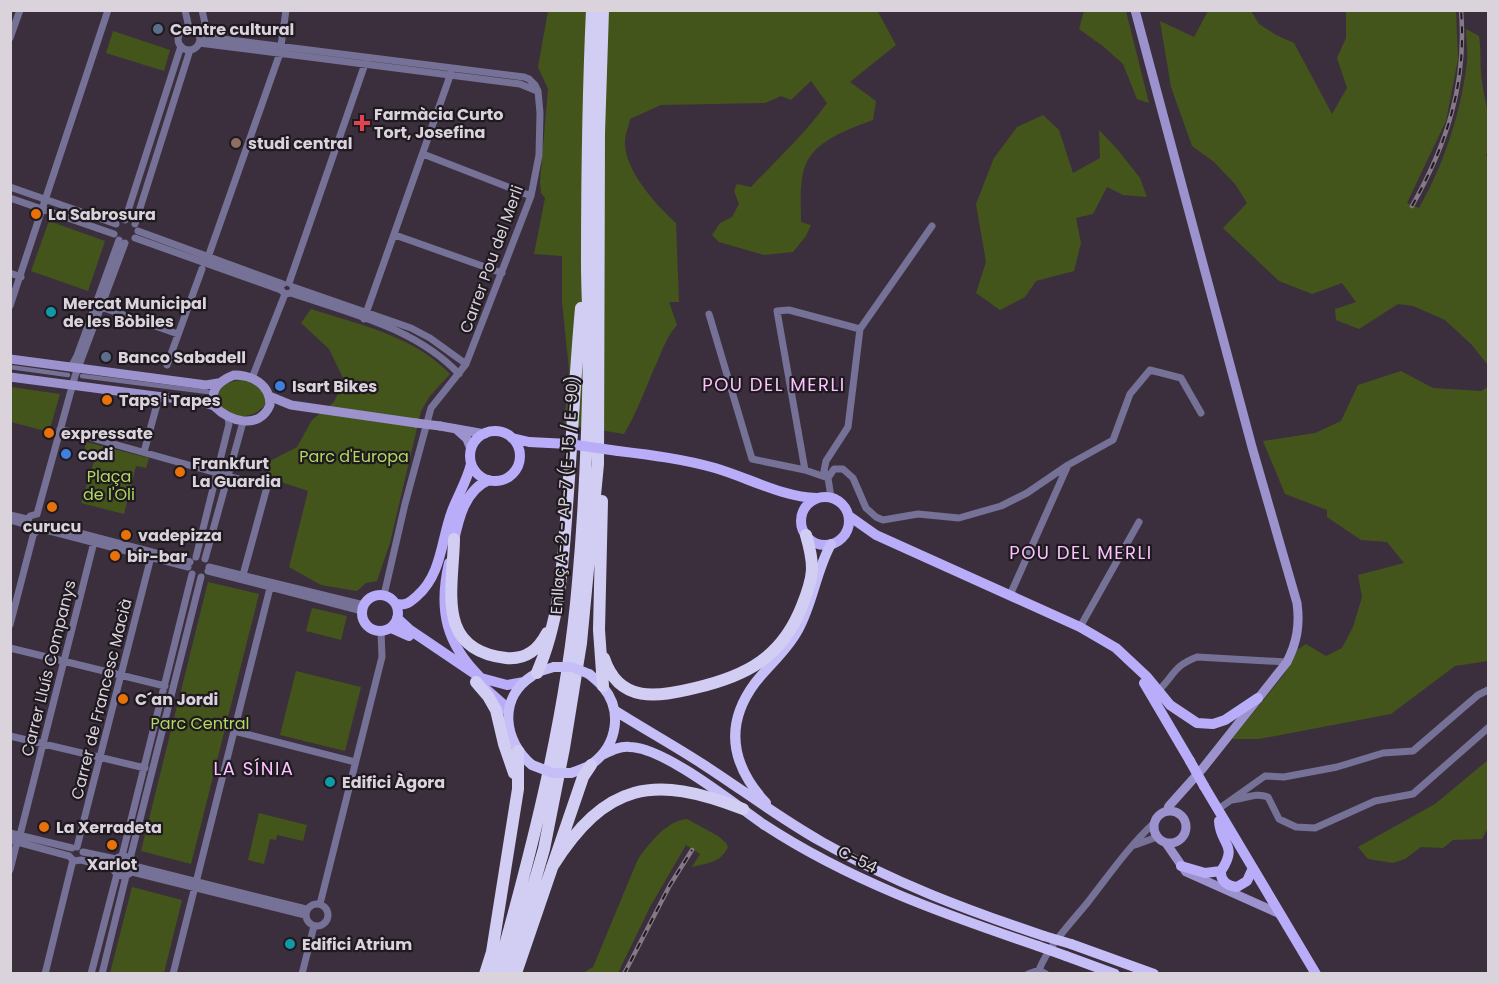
<svg xmlns="http://www.w3.org/2000/svg" width="1499" height="984" font-family="Poppins,sans-serif">
	<rect width="100%" height="100%" fill="#3c2f3d"/>
	<path fill="#43551b" d="M876,10L878,12L896,45L850,82L876,101L873,120C849,129 815,140 805,166C799,183 801,205 801,222L811,225L806,236L793,252L764,255L719,242L712,235L720,223L732,217L739,204L734,191L737,184L751,187C777,159 805,134 827,103L811,81L791,100L781,96L765,103L661,105L630,119C629,126 625,134 625,142C624,170 657,206 676,223L679,302H669L677,325C665,338 661,355 653,371C644,392 636,414 624,434L564,424L569,370L562,302V256L534,254L545,198L541,193L540,182L548,89L538,67L548,11Z
		M1084,11H1126L1149,103L1137,99L1123,64L1104,47L1079,29Z
		M1208,11H1251L1259,24L1276,35L1294,43L1332,114L1347,88L1337,58L1346,38V11H1456L1458,59L1446,121L1407,203L1419,208C1444,164 1461,113 1467,62C1468,51 1466,39 1466,29L1479,36C1481,48 1480,60 1481,73C1483,100 1496,129 1486,156L1488,157V365L1471,344L1445,320L1413,306L1398,304L1359,329L1336,320L1335,309L1356,302L1342,283L1312,294L1279,281L1223,228L1247,203L1235,184L1214,162L1192,146L1171,87L1160,21L1194,37Z
		M113,31L170,50L164,71L106,53Z
		M1043,115L1059,130L1073,173L1100,158L1099,130L1118,150L1140,178L1147,197L1123,195L1107,187L1093,214L1076,218L1081,243L1074,271L1036,281L1025,297L1000,310L976,293L986,262L976,204L994,158L1017,127Z
		M49,221L105,241L88,291L31,271Z
		M311,309C360,325 414,336 450,374L430,396L421,411L390,543L377,581L366,583L357,591L321,585L289,567L308,491L266,477L270,461L297,447L312,420L334,402L344,380L329,349L301,323Z
		M1401,371L1433,388L1481,391L1488,387V661L1455,666L1391,714L1259,739H1232L1285,673L1297,650L1306,644L1326,656L1342,648L1353,627L1362,597L1358,575L1404,563L1387,542L1361,540L1327,517V510L1285,494L1263,441L1315,433L1341,421L1358,385Z
		M241,380C258,384 260,386 267,402C253,425 214,419 218,391L227,383Z
		M11,387L60,394L49,432L11,422Z
		M86,442L149,458L146,468L136,466L124,514L81,503L96,455L84,452Z
		M208,582L259,594L191,864L141,851Z
		M312,608L347,616L341,640L306,631Z
		M296,671L361,687L345,751L280,735Z
		M1488,760V828L1482,839L1453,840L1443,848L1421,847L1405,859L1393,863L1368,859L1358,847L1435,804Z
		M259,813L307,825L303,841L277,835L276,840L270,839L264,864L248,860Z
		M687,819L718,836L726,843L728,847C721,863 707,863 692,867L700,854L686,845L650,907L618,973H583L593,967L638,859C649,844 667,820 687,819Z
		M132,887L182,900L164,973H110Z"/>
	<g fill="none" stroke-linecap="round" stroke-linejoin="round">
		<path stroke="#767196" stroke-width="4.5" d="M10,367L68,375
			M82,376L208,392"/>
		<path stroke="#767196" stroke-width="7" d="M185,10L189,28
			M202,10L208,37
			M178 39a11 11 0 1 1 22 0a11 11 0 1 1-22 0Z
			M199,36L524,77L529,79L535,85L538,91L540,113L539,155L531,196L466,364L431,408L405,504L384,595
			M10,38L20,10
			M199,43L520,84L537,91
			M423,154L531,196
			M10,187L116,224
			M10,198L114,234
			M125,220L181,46
			M135,224L190,50
			M138,231L283,284
			M395,235L502,273
			M135,238L281,290L285,294L291,293L293,290
			M206,263L280,53L286,10
			M10,273L21,277
			M289,283L366,61
			M293,287L411,328L430,338L466,364
			M291,293C349,313 416,328 459,374
			M10,306L108,10
			M101,307L178,334
			M709,314L752,459L805,470L828,478
			M364,319L451,73
			M167,365L202,269
			M71,367L77,356L119,240
			M252,378L285,294
			M60,429L267,487L243,575
			M144,452L159,397
			M805,470L777,311L789,310L860,329
			M828,478L834,469H843L853,478L866,508L876,517L883,520L918,514L959,518L1001,506L1027,493L1068,465
			M831,497L828,478L824,471L826,461L848,427L860,329L932,226
			M37,514L75,376L125,243
			M10,515L27,519
			M10,520L27,525
			M45,524L190,562
			M42,529L188,567
			M36,532L29,529L27,522L30,516L37,514
			M196,557L229,424L228,418
			M205,559L243,422
			M209,567L364,605
			M208,571L362,611
			M1010,595L1068,465L1113,440L1130,394L1150,370L1181,378L1201,413
			M10,625L34,532
			M1080,627L1139,522
			M10,648L165,686
			M1158,691C1174,676 1173,666 1197,657L1287,662
			M234,731L355,762
			M10,736L145,768
			M1232,800C1246,799 1255,792 1268,797L1279,819L1296,827L1315,828L1375,801L1413,794L1488,728
			M1217,810L1265,776L1284,777L1337,767L1383,753L1413,751L1478,695L1488,690
			M10,833L72,848
			M20,835L94,542
			M10,840L69,856L74,861L81,860L113,868
			M1135,845L1157,837
			M77,847L151,557
			M83,852L116,859
			M113 866a10 10 0 1 1 20 0a10 10 0 1 1-20 0Z
			M122,856L192,574
			M130,859L201,577
			M134,866L306,909
			M10,870L17,842
			M132,872L305,915
			M306 915a11 11 0 1 1 22 0a11 11 0 1 1-22 0Z
			M320,904L382,657L381,631
			M1039,970C1049,945 1071,923 1088,902C1109,875 1129,846 1154,823
			M45,974L73,860
			M91,974L117,874
			M102,974L126,876
			M173,974L270,588
			M302,974L314,926
			M1028,974L1039,970L1046,974"/>
		<path stroke="#9c93ce" stroke-width="9" d="M1135,10L1252,447L1297,603C1300,625 1297,642 1287,662L1203,768L1169,806L1167,811
			M10,359L206,385L218,383
			M234,375C252,375 270,384 270,405C259,431 229,421 214,406C210,389 219,381 234,375Z
			M10,377L201,402L214,406
			M269,396L291,405L416,423
			M440,426L485,434
			M457,430L467,439L471,449
			M1154 827a16 16 0 1 1 32 0a16 16 0 1 1-32 0Z
			M1166,843L1186,872L1280,914"/>
		<path stroke="#b9adf9" stroke-width="10" d="M470 456a25 25 0 1 1 50 0a25 25 0 1 1-50 0Z
			M512,438L529,442L569,444
			M618,451C651,455 683,459 715,468C749,478 782,497 817,498
			M801 521a24 24 0 1 1 48 0a24 24 0 1 1-48 0Z
			M849,516L876,535L1080,627L1116,648L1147,677L1170,705L1197,723L1213,724L1225,720L1258,698
			M453,545C458,522 464,490 489,480
			M449,563C438,610 446,644 481,678
			M362 613a18 18 0 1 1 36 0a18 18 0 1 1-36 0Z
			M397,604C406,606 410,602 417,596C442,574 441,540 452,511C458,495 467,481 471,464
			M397,618L410,630L481,678L507,685L524,682
			M391,628L409,636
			M1144,683L1190,761
			M486,689L503,704L508,712
			M1204,786L1316,974
			M1181,866L1205,873L1221,871C1239,844 1220,845 1219,821
			M1221,871C1220,881 1227,886 1237,887L1247,881L1252,870"/>
		<path stroke="#c6bef6" stroke-width="10" d="M614,710C644,729 675,746 704,765C744,791 781,819 822,842C892,882 967,910 1044,936
			M604,754C612,750 620,746 630,747C665,748 733,803 763,824C848,880 943,914 1038,946
			M532,765C503,741 498,698 532,676C538,671 546,669 554,667
			M571,773C579,770 587,768 593,763C617,745 623,711 603,687C599,682 594,678 589,674
			M766,803C732,766 723,726 755,683C769,665 787,651 798,630C813,603 816,571 831,544
			M1071,944L1154,974
			M1066,956L1115,974"/>
		<path stroke="#d2cef3" stroke-width="12" d="M602,501L599,630L603,686
			M454,539C453,590 435,650 506,658C526,660 538,650 547,633
			M604,658C619,704 658,697 695,688C747,676 782,657 802,606C814,576 815,566 806,535
			M537,673C560,621 563,562 567,506C572,440 575,374 581,308
			M476,682L488,696L496,710L504,744L514,773
			M552,867C606,782 653,774 743,809
			M517,970L583,777L591,765
			M485,974L492,952L518,789V751
			M497,974C533,846 567,714 578,582C585,504 588,426 589,347C589,320 587,292 587,264C587,180 588,95 592,10
			M508,974L544,849L564,748L581,643L598,464L599,133L603,10"/>
		<g stroke="#847985" stroke-width="4.5">
			<path id="rail" d="M1412,206C1447,144 1467,83 1461,10
				M624,974L670,885L692,850"/>
		</g>
		<use href="#rail" stroke="#1f1920" stroke-width="2" stroke-dasharray="7" stroke-linecap="butt"/>
		<path stroke="#9c93ce" stroke-width="9" d="M416,423L440,426"/>
		<path stroke="#b9adf9" stroke-width="10" d="M569,444L618,451
			M1190,761L1204,786"/>
		<path stroke="#c6bef6" stroke-width="10" d="M554,667H572L589,674
			M532,765L553,773H571
			M1044,936L1071,944
			M1038,946L1066,956"/>
	</g>
	<g fill="#5c6f8a" stroke="#1f1920" stroke-width="2">
		<circle cx="158" cy="29" r="6"/>
		<circle cx="106" cy="357" r="6"/>
	</g>
	<path fill="#e0444e" stroke="#1f1920" stroke-width="2" d="M359 114h6v6h6v6h-6v6h-6v-6h-6v-6h6z"/>
	<circle fill="#8d6e63" stroke="#1f1920" stroke-width="2" cx="236" cy="143" r="6"/>
	<g fill="#e8710a" stroke="#1f1920" stroke-width="2">
		<circle cx="36" cy="214" r="6"/>
		<circle cx="107" cy="400" r="6"/>
		<circle cx="49" cy="433" r="6"/>
		<circle cx="180" cy="472" r="6"/>
		<circle cx="52" cy="507" r="6"/>
		<circle cx="126" cy="535" r="6"/>
		<circle cx="115" cy="556" r="6"/>
		<circle cx="123" cy="699" r="6"/>
		<circle cx="44" cy="827" r="6"/>
		<circle cx="112" cy="845" r="6"/>
	</g>
	<g fill="#0f9aa8" stroke="#1f1920" stroke-width="2">
		<circle cx="51" cy="312" r="6"/>
		<circle cx="330" cy="782" r="6"/>
		<circle cx="290" cy="944" r="6"/>
	</g>
	<g fill="#3f7fe0" stroke="#1f1920" stroke-width="2">
		<circle cx="280" cy="386" r="6"/>
		<circle cx="66" cy="454" r="6"/>
	</g>
	<g text-anchor="middle" stroke-width="4.5" stroke-linejoin="round" paint-order="stroke">
		<g font-size="16" font-weight="bold" fill="#dbd3dc" stroke="#1f1920" text-anchor="start">
			<text x="170" y="35">Centre cultural</text>
			<text x="374" y="120">Farmàcia Curto<tspan x="374" dy="18">Tort, Josefina</tspan></text>
			<text x="248" y="149">studi central</text>
			<text x="48" y="220">La Sabrosura</text>
			<text x="63" y="309">Mercat Municipal<tspan x="63" dy="18">de les Bòbiles</tspan></text>
			<text x="118" y="363">Banco Sabadell</text>
			<text x="292" y="392">Isart Bikes</text>
			<text x="119" y="406">Taps i Tapes</text>
			<text x="61" y="439">expressate</text>
			<text x="78" y="460">codi</text>
			<text x="192" y="469">Frankfurt<tspan x="192" dy="18">La Guardia</tspan></text>
			<text x="52" y="532" text-anchor="middle">curucu</text>
			<text x="138" y="541">vadepizza</text>
			<text x="127" y="562">bir-bar</text>
			<text x="135" y="705">C´an Jordi</text>
			<text x="342" y="788">Edifici Àgora</text>
			<text x="56" y="833">La Xerradeta</text>
			<text x="112" y="870" text-anchor="middle">Xarlot</text>
			<text x="302" y="950">Edifici Atrium</text>
		</g>
		<g font-size="16" fill="#dbd3dc" stroke="#1f1920">
			<text transform="translate(491 259) rotate(-70)" y="6">Carrer Pou del Merli</text>
			<text transform="translate(564 495) rotate(-86)" y="6">Enllaç A-2 - AP-7 (E-15 / E-90)</text>
			<text transform="translate(48 668) rotate(-76)" y="6">Carrer Lluís Companys</text>
			<text transform="translate(101 699) rotate(-76)" y="6">Carrer de Francesc Macià</text>
			<text transform="translate(858 859) rotate(26)" y="6">C-54</text>
		</g>
		<g font-size="16" fill="#b1d95f" stroke="#1f1920">
			<text x="354" y="462">Parc d'Europa</text>
			<text x="109" y="482">Plaça<tspan x="109" dy="18">de l'Oli</tspan></text>
			<text x="200" y="729">Parc Central</text>
		</g>
		<g font-size="18" letter-spacing="1.5" fill="#fcc3fe" stroke="#1f1920">
			<text x="774" y="391">POU DEL MERLI</text>
			<text x="1081" y="559">POU DEL MERLI</text>
			<text x="254" y="775">LA SÍNIA</text>
		</g>
	</g>
	<rect width="1499" height="984" fill="none" stroke="#dbd3dc" stroke-width="24"/>
</svg>
